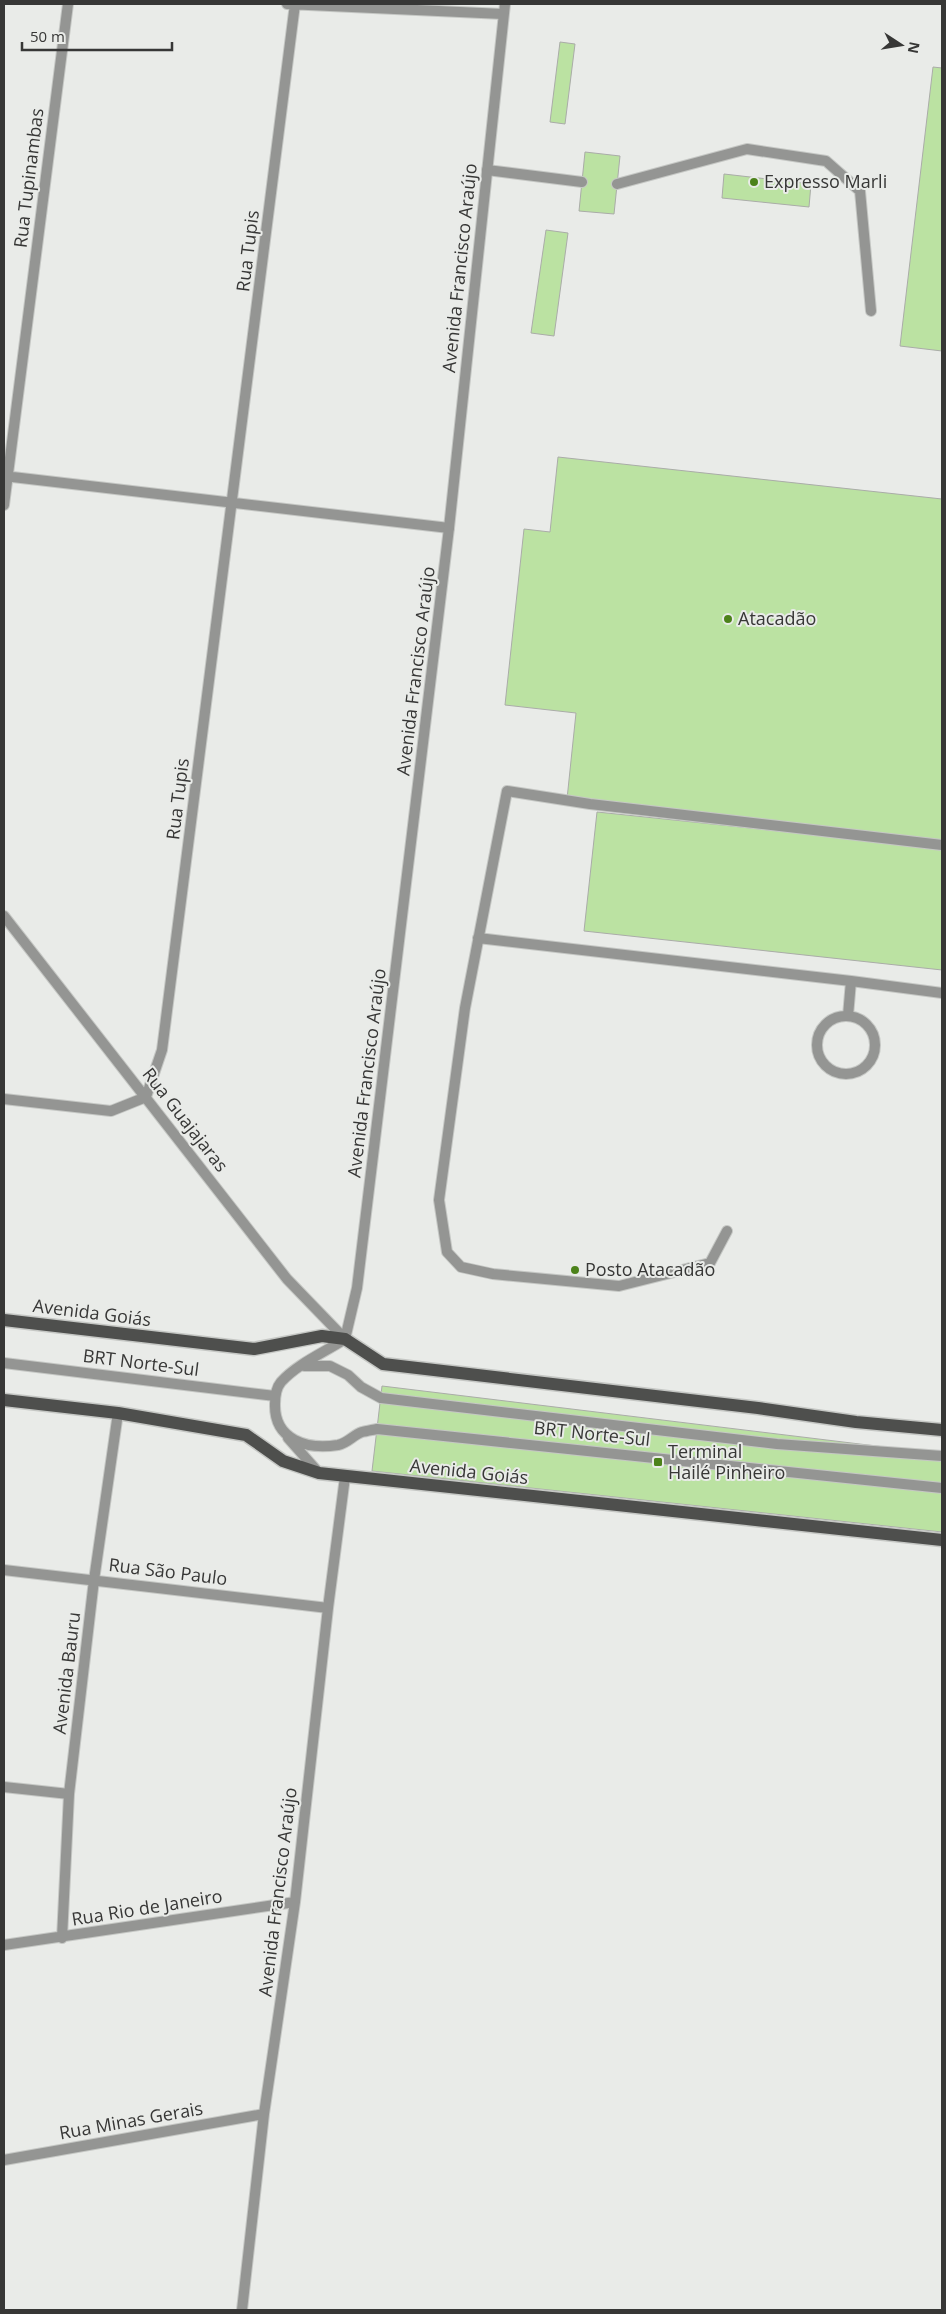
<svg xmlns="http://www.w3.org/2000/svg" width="946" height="2314" font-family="'Open Sans',sans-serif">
	<rect width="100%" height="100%" fill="#e9ebe8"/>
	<path fill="#bbe2a2" stroke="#aaaca8" d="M560,42L575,44L565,124L550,122Z
		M933,67L942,68V351L900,346Z
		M585,152L620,156L614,214L579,211Z
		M724,174L811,184L809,207L722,198Z
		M546,230L568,233L554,336L531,333Z
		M558,457L942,499V840L567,799L576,713L505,705L524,529L550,532Z
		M597,812L942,848V970L584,931Z
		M382,1386L942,1454V1532L372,1471Z"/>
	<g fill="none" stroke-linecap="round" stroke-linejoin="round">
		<g stroke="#c5c7c4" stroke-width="12">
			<path id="service" d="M487,170L582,182
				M617,184L747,149L826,161L860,191L871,311
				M478,938L851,981
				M848,1016L851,981L942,993
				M817 1045a29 29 0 1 1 58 0a29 29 0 1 1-58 0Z
				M727,1231L710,1263L619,1286L493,1274L461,1267L447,1252L439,1200L465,1008L507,791L590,804L942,845
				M345,1339C325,1352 297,1364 281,1382C276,1388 275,1396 275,1404C274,1440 307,1450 338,1445C348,1443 353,1435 362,1432C366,1431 372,1430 377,1429L942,1488
				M4,1363L275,1396
				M304,1366H330L348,1375L361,1387L381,1398L777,1444L942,1456
				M288,1438L319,1473"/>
		</g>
		<g stroke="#c5c7c4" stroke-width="12">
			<path id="minor" d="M287,4L503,14
				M4,476L449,528
				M4,505L68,4
				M4,916L287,1279L345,1339
				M146,1097L162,1050L295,4
				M4,1099L111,1111L146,1097
				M4,1570L328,1608
				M4,1787L69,1794
				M62,1938L69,1794L94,1580L118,1413
				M4,1945L295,1902
				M4,2160L264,2114
				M242,2310L264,2114L295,1902L328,1608L345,1477"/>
		</g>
		<g stroke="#c5c7c4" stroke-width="12">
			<path id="tertiary" d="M345,1339L357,1288L449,528L505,4"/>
		</g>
		<g stroke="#c5c7c4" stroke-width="15">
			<path id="primary" d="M4,1320L254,1349L322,1336L345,1339L383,1364L758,1408L856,1422L942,1430
				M4,1400L118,1413L246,1435L283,1461L319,1473L942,1540"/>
		</g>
		<use href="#service" stroke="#949593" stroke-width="10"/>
		<use href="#minor" stroke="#949593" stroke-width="10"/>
		<use href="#tertiary" stroke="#949593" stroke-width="10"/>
		<use href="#primary" stroke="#4e4f4d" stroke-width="12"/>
	</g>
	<g fill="#4c821a" stroke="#e9ebe8" stroke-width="2">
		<circle cx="754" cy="182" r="5"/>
		<circle cx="728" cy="619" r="5"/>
		<circle cx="575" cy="1270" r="5"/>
		<rect x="653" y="1457" width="10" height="10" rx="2.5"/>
	</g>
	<g text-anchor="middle" stroke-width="4" stroke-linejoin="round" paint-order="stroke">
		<g font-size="18" fill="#373736" stroke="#e9ebe8">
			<text transform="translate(29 178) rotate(-83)" y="6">Rua Tupinambas</text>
			<text transform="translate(248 251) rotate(-83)" y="6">Rua Tupis</text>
			<text transform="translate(460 268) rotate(-84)" y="6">Avenida Francisco Araújo</text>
			<text transform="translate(416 671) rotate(-83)" y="6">Avenida Francisco Araújo</text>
			<text transform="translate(178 799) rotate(-83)" y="6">Rua Tupis</text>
			<text transform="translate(367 1073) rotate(-83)" y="6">Avenida Francisco Araújo</text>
			<text transform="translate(185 1120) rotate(52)" y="6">Rua Guajajaras</text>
			<text transform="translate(92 1313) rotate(7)" y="6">Avenida Goiás</text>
			<text transform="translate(141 1363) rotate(7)" y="6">BRT Norte-Sul</text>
			<text transform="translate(592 1434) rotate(6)" y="6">BRT Norte-Sul</text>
			<text transform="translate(469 1472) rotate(6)" y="6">Avenida Goiás</text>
			<text transform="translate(168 1572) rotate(7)" y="6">Rua São Paulo</text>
			<text transform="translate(67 1673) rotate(-83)" y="6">Avenida Bauru</text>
			<text transform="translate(278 1892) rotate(-83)" y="6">Avenida Francisco Araújo</text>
			<text transform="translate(147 1908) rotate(-9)" y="6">Rua Rio de Janeiro</text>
			<text transform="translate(131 2121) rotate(-10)" y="6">Rua Minas Gerais</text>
		</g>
		<g font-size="18" fill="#373736" stroke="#e9ebe8" text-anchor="start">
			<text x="764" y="188">Expresso Marli</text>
			<text x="738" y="625">Atacadão</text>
			<text x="585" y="1276">Posto Atacadão</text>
			<text x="668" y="1458">Terminal<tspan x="668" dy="21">Hailé Pinheiro</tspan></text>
		</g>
	</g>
	<rect width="946" height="2314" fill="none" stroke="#373736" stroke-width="10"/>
	<g transform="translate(901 45) rotate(102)" stroke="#e9ebe8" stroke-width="4" paint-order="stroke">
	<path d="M0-4L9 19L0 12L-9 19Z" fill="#373736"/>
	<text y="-8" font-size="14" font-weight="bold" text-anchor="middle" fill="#373736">N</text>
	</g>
	<path d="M22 42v8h150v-8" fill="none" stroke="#373736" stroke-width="2.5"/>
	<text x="30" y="42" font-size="15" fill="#373736" stroke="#e9ebe8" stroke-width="4" paint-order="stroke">50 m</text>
</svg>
